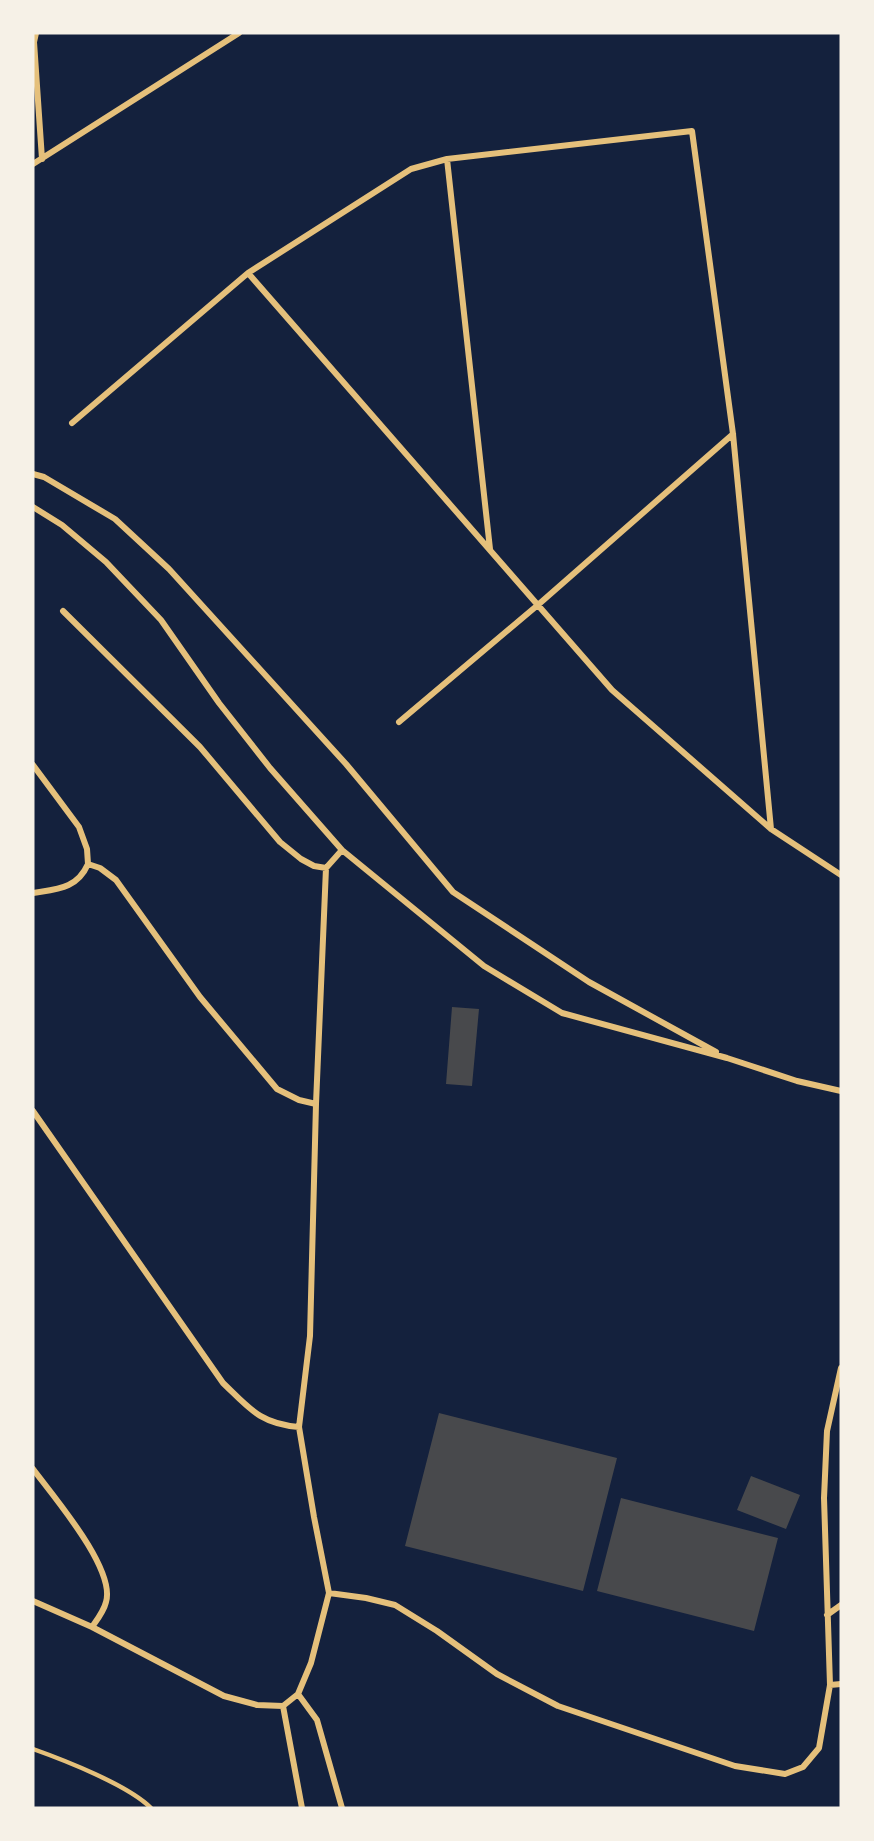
<svg xmlns="http://www.w3.org/2000/svg" width="874" height="1841" font-family="'Asap Condensed',sans-serif">
	<rect width="100%" height="100%" fill="#14213d"/>
	<path fill="#48494c" d="M452,1007L479,1009L472,1086L446,1084Z
		M439,1413L617,1458L583,1591L405,1546Z
		M751,1476L800,1495L786,1529L737,1510Z
		M621,1498L778,1538L754,1631L597,1591Z"/>
	<g fill="none" stroke-linecap="round" stroke-linejoin="round">
		<path stroke="#e5c07b" stroke-width="4.5" d="M33,1749C64,1760 128,1785 151,1808"/>
		<path stroke="#e5c07b" stroke-width="6" d="M36,33L34,42L42,159
			M447,159L490,549
			M33,164L239,33
			M248,273L612,690L771,829L841,875
			M72,423L248,273L411,169L447,159L692,131L733,434L771,829
			M33,474L44,477L115,519L169,569L346,764L453,892L589,982L716,1052
			M33,507L62,525L106,562L161,620L219,703L270,768L342,850L484,966L562,1013L727,1058L797,1081L841,1091
			M63,611L200,747L280,842L301,859L314,866L326,868
			M399,722L539,604L733,434
			M33,765L79,827L87,849L88,864
			M88,864L100,868L116,880L200,997L277,1089L299,1100L316,1104
			M33,893C57,889 77,889 88,864
			M33,1111L223,1383C249,1408 260,1424 299,1427
			M33,1469C53,1496 116,1569 106,1602C104,1611 97,1620 92,1627
			M329,1593L366,1598L395,1605L437,1631L497,1674L558,1706L735,1766L785,1774L803,1767L819,1748L830,1685L824,1498L827,1431L841,1368
			M33,1601L92,1627L224,1696L257,1705L283,1706L298,1694L311,1663L329,1593L314,1517L299,1427L310,1336L316,1104L326,868L342,850
			M827,1615L841,1605
			M830,1685L841,1684
			M298,1694L317,1720L342,1808
			M283,1706L302,1808"/>
	</g>
	<rect width="874" height="1841" fill="none" stroke="#f6f1e7" stroke-width="69"/>
</svg>
